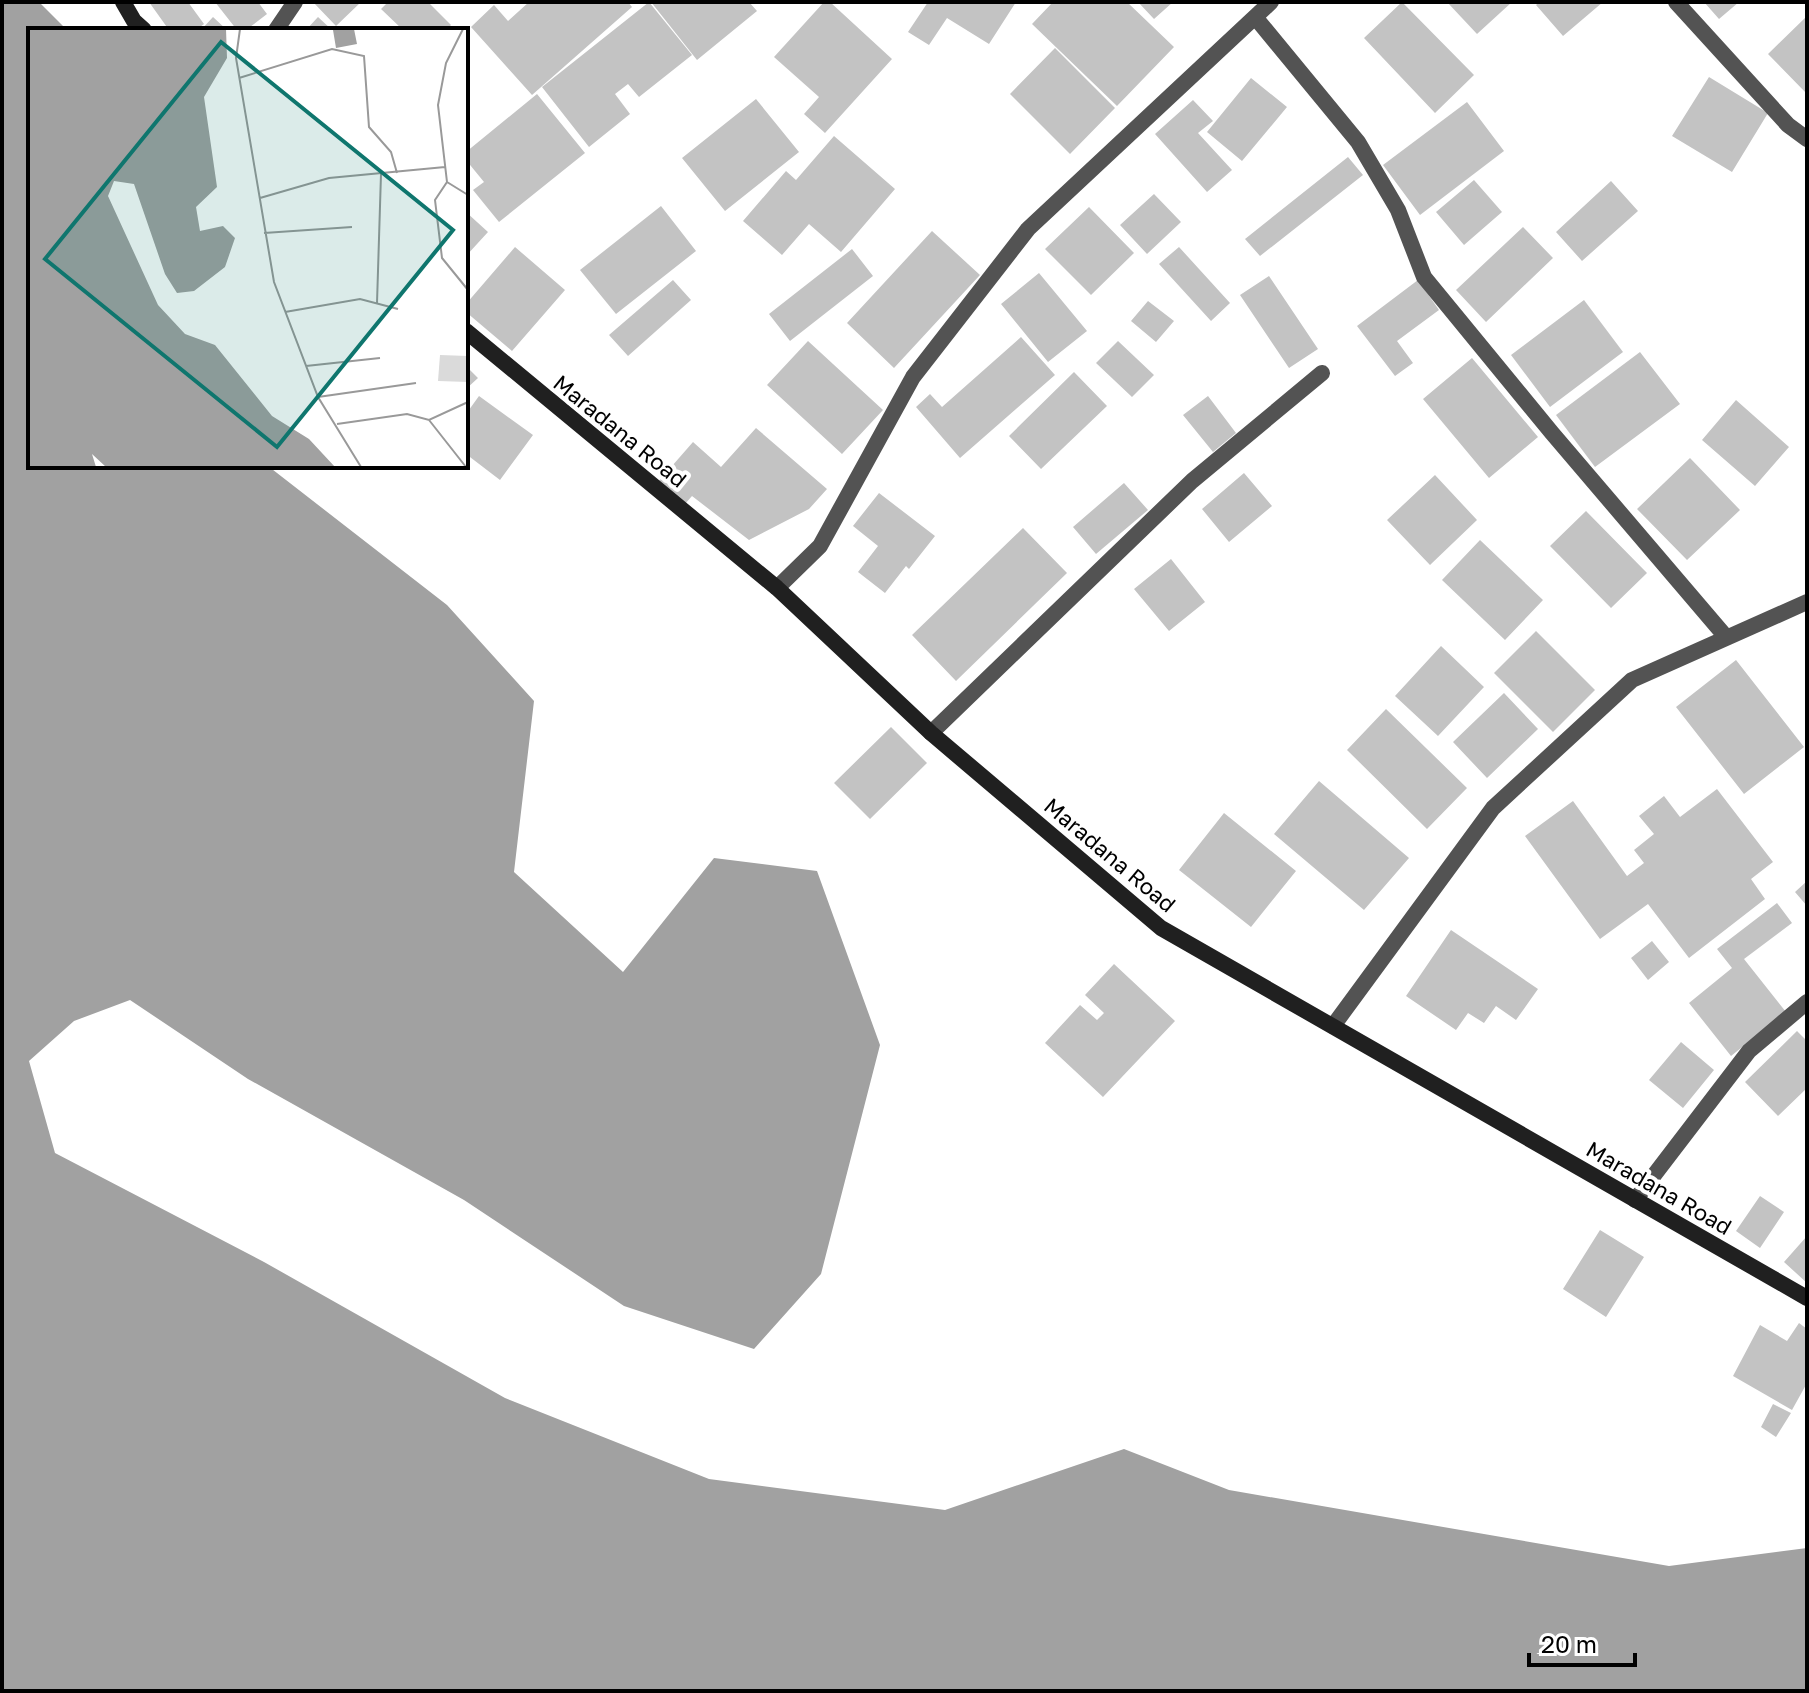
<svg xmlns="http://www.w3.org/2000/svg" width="1809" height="1693" font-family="'Golos Text',sans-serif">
	<rect width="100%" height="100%" fill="#fff"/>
	<path fill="#a1a1a1" d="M2,2H39L67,30H30V466H268L447,605L534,701L514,872L623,972L714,858L817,871L880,1045L821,1274L754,1349L624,1306L464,1200L248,1079L130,1000L74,1021L29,1061L55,1153L264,1262L505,1398L709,1479L945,1510L1124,1449L1229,1490L1669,1566L1807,1548V1691H2Z"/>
	<path fill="#c3c3c3" d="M149,2H188L204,24L196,30H169Z
		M215,2H258L267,14L246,30H237Z
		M313,2H361L336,26Z
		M388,2H428L451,25L446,30H403L381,9Z
		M529,2H628L632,7L532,95L471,27L494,5L508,21Z
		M649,2L692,55L639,97L628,84L615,94L630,114L589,147L542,87Z
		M651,2H749L757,11L697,60Z
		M824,2H830L892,59L825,133L804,114L819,97L774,57Z
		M928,2H1016L989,44L947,18L929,45L908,32Z
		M1053,2H1127L1174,47L1117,106L1032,24Z
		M1138,2H1173L1154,19Z
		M1402,2L1474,75L1435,113L1364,38Z
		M1447,2H1512L1477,34Z
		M1539,2H1603L1563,36L1536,5Z
		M1704,2H1739L1719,19Z
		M1807,16V94L1768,54Z
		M213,17L227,30H201Z
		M318,17L332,30H306Z
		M1055,48L1115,108L1070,154L1010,94Z
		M1709,77L1768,113L1732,172L1672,136Z
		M1251,78L1287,107L1242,161L1207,132Z
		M537,94L585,153L499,222L473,190L484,182L466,160V152Z
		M756,99L799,152L725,211L682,158Z
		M1193,100L1213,121L1198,133L1232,170L1207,192L1155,134Z
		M1467,102L1504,151L1420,215L1383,165Z
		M834,136L895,189L841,252L809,224L782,255L743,221L786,171L796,180Z
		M1348,157L1363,175L1260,256L1245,239Z
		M1474,180L1502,212L1464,245L1436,212Z
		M1611,181L1638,211L1582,261L1556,232Z
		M1154,194L1181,222L1147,254L1120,225Z
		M661,206L696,251L616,314L580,270Z
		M1089,207L1134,253L1091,295L1045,249Z
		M466,212L488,232L466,256Z
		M1523,227L1553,258L1486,322L1456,290Z
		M932,231L980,275L894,368L847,323Z
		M515,247L565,290L512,351L466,312V304Z
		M1179,247L1230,303L1211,321L1159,264Z
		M852,249L873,276L790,341L769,314Z
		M1039,273L1087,331L1048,362L1001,304Z
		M1269,276L1318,349L1289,368L1240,295Z
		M673,280L691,300L628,356L609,335Z
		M1418,280L1439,310L1397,341L1413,363L1395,376L1357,326Z
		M1584,300L1623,352L1550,407L1511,355Z
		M1148,301L1174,321L1156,342L1131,321Z
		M1021,337L1055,375L960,458L916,407L930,394L942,407Z
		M808,341L883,410L842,454L767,385Z
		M1118,341L1154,375L1132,397L1096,363Z
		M1640,352L1680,404L1595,467L1556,415Z
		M1472,358L1538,437L1489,478L1423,399Z
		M466,366L478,378L466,389Z
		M1074,372L1107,406L1041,469L1009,436Z
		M479,396L533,435L500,480L466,454V414Z
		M1208,396L1236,433L1213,452L1183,415Z
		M1736,400L1789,447L1755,486L1702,440Z
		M756,428L827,489L809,509L749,540L692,496L685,504L658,482L693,442L721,467Z
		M1690,458L1740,510L1687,560L1637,509Z
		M1244,473L1272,506L1229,542L1202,509Z
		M1435,475L1477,520L1430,565L1387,520Z
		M1124,483L1148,510L1096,554L1073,527Z
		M879,493L935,536L909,569L906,566L885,593L858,572L878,546L853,526Z
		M1586,511L1647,573L1611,608L1550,546Z
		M1023,528L1067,573L956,681L912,635Z
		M1480,540L1543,600L1505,640L1442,580Z
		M1171,559L1205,602L1169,631L1134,589Z
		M1536,631L1595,690L1553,732L1494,673Z
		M1441,646L1484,687L1438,736L1395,696Z
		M1736,660L1804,747L1744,794L1676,707Z
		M1504,693L1538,729L1487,778L1453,742Z
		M1386,709L1467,788L1427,829L1347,750Z
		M891,727L927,763L870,819L834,783Z
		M1319,781L1409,858L1364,910L1274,834Z
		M1717,789L1773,862L1751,879L1765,899L1689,958L1648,904L1600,939L1525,836L1573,801L1627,876L1644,863L1634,850L1654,834L1639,816L1664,796L1680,817Z
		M1224,813L1296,871L1251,927L1179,870Z
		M1807,881V906L1795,892Z
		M1777,903L1792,923L1744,959L1786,1012L1731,1056L1689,1003L1732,968L1717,949Z
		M1451,930L1538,989L1516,1020L1496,1006L1484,1023L1468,1013L1456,1030L1406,996Z
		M1652,941L1669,962L1648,980L1631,958Z
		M1114,964L1175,1021L1103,1097L1045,1043L1080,1005L1097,1020L1104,1013L1085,995Z
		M1797,1031L1807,1041V1088L1778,1116L1745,1082Z
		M1681,1042L1714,1070L1683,1108L1649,1080Z
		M1760,1196L1784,1212L1760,1248L1736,1231Z
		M1600,1230L1644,1257L1606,1317L1563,1289Z
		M1807,1236V1283L1784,1262Z
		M1799,1323L1807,1329V1383L1792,1410L1733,1376L1760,1325L1787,1341Z
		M1773,1404L1791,1413L1776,1437L1761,1427Z"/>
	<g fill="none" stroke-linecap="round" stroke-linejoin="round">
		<path stroke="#535353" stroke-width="16" d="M1676,2L1788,125L1807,139
			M1255,17L1358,142L1398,210L1424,277L1552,433L1726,637
			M276,30L295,2
			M777,588L820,546L913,377L1028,229L1271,2
			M931,733L1192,481L1322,373
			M1333,1026L1493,808L1632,680L1807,602
			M1635,1200L1749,1051L1807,1002"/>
		<path stroke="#202020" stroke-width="16" d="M123,2L134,21L144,30
			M466,331L777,588L931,733L1161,928L1807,1298"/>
	</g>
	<g text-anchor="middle" stroke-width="8" stroke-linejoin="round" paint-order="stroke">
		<g font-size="22" fill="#000" stroke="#fff">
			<text transform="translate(620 431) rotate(39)" y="8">Maradana Road</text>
			<text transform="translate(1110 855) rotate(40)" y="8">Maradana Road</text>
			<text transform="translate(1659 1188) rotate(30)" y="8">Maradana Road</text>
		</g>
	</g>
	<g transform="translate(28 28)">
		<rect width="440" height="440" fill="#fff"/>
		<path d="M412,327L440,328V354L410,353Z" fill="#dadada"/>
		<path d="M0,1H198L199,30L176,69L189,159L168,179L172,203L195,198L207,210L197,239L166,263L149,265L137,246L106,156L86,153L80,168L130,277L157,306L187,317L244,388L281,411L307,439H78L64,426L68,439H0ZM326,1L329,16L308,20L305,2Z" fill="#a1a1a1"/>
		<path fill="none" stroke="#999" stroke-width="2" d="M212,1L208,30L246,254L290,369L333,439M435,1L418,35L410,77L419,154L407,172L414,230L440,262M211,50L304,21L336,28L341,99L363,124L369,145M419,154L440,167M232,170L301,150L417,139M236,205L324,199M349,275L353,146M257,284L332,271L370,281M278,338L352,330M290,369L388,355M401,392L438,439M309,396L379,386L401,392L440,374"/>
		<path fill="#0f766e" fill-opacity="0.15" stroke="#0f766e" stroke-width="4" d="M193,14L425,202L249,419L17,231Z"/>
		<rect width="440" height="440" fill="none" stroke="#000" stroke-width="4"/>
	</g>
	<rect width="1809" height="1693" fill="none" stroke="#000000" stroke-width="8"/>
	<path d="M1529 1653v12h106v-12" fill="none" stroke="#000000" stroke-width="4"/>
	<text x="1541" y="1653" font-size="24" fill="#000000" stroke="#ffffff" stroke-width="6" paint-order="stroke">20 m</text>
</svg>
